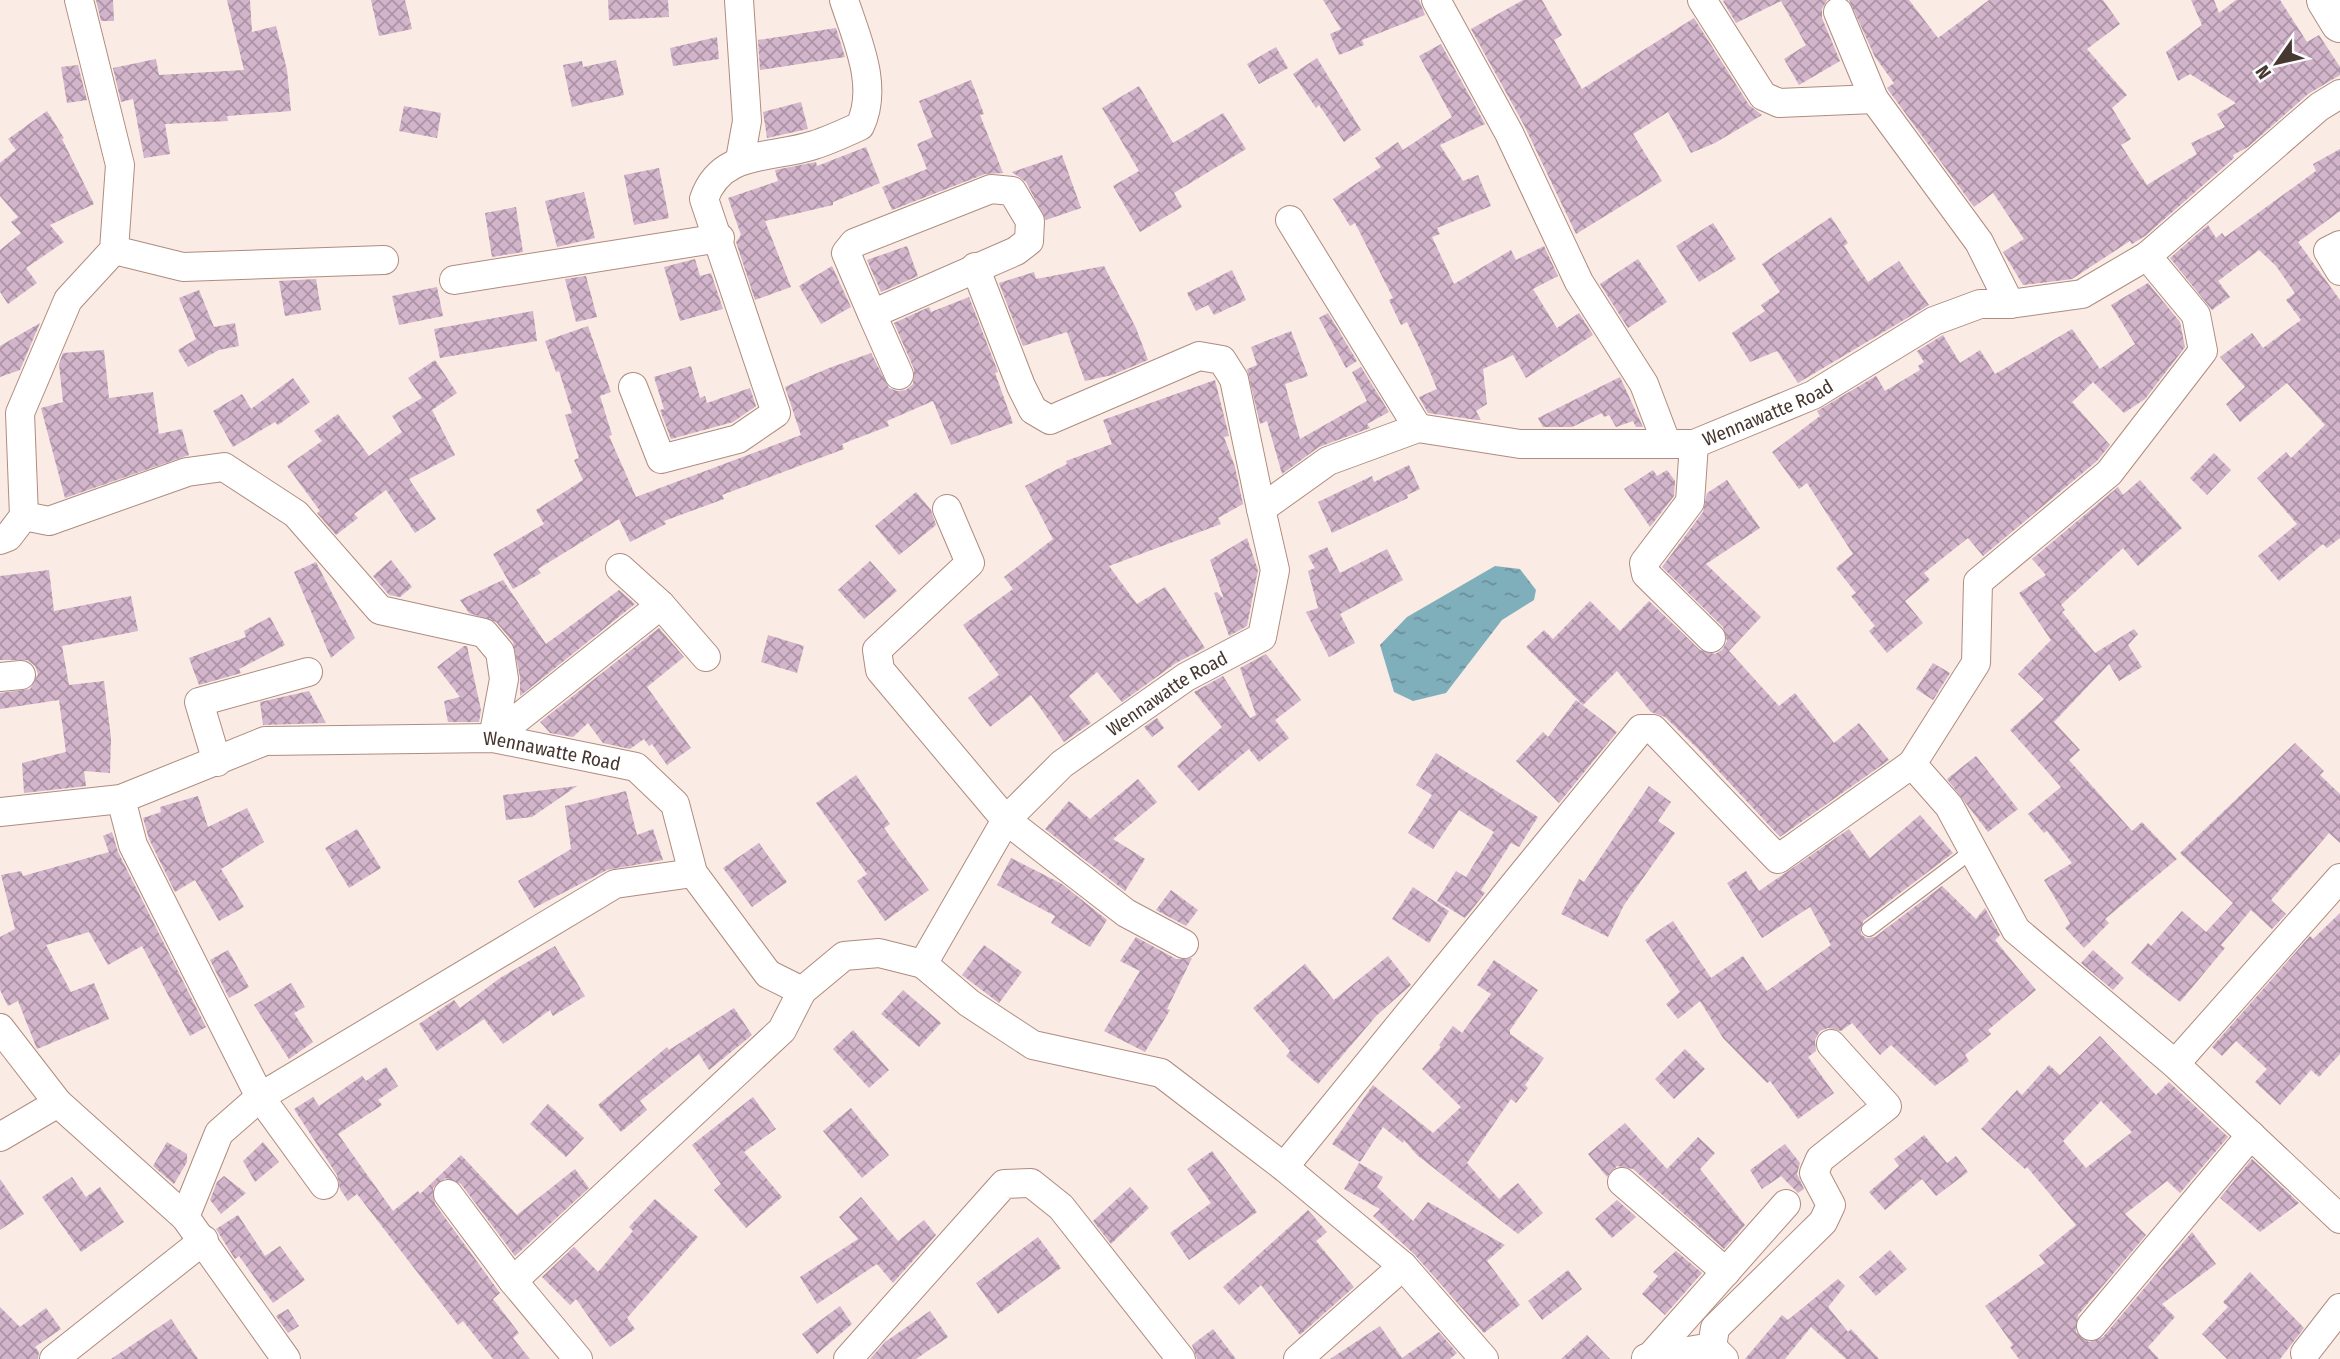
<svg xmlns="http://www.w3.org/2000/svg" width="2340" height="1359" font-family="'Fira Sans Condensed',sans-serif">
	<defs>
		<pattern id="water-ripples" width="26" height="14" patternUnits="userSpaceOnUse" patternTransform="scale(1.75)"><rect width="26" height="14" fill="#80afbc"/><path d="M2 4q2-2 4 0t4 0M15 11q2-2 4 0t4 0" fill="none" stroke="#6b8f99"/></pattern>
		<pattern id="building-cross-hatch" width="8" height="8" patternUnits="userSpaceOnUse" patternTransform="scale(1.75)"><rect width="8" height="8" fill="#d2b4cb"/><path d="M0 0l8 8M0 8l8-8" fill="none" stroke="#ac93a5"/></pattern>
	</defs>
	<rect width="100%" height="100%" fill="#faebe5"/>
	<path fill="url(#water-ripples)" d="M1495,566L1520,569L1536,590L1534,600L1502,620L1446,693L1413,701L1394,692L1380,645L1407,617Z"/>
	<path fill="url(#building-cross-hatch)" fill-rule="evenodd" d="M96,0H113L114,21H101Z
		M227,0H250L252,32L276,26L287,70L291,111L227,116L228,121L165,124L170,154L144,158L133,99L121,102L113,68L156,59L159,75L244,70Z
		M371,0H405L412,29L379,36Z
		M608,0H668L669,17L609,20Z
		M1323,0H1419L1425,15L1362,40L1364,45L1339,55L1330,34L1341,29Z
		M1523,0H1542L1562,35L1554,40L1582,89L1694,18L1749,105L1762,115L1715,143L1691,153L1668,112L1633,134L1662,181L1576,234L1524,125L1471,29Z
		M1725,0H1827L1822,9V18L1840,61L1799,85L1784,59L1806,45L1781,1L1736,23L1723,1Z
		M1849,0H1909L1938,38L1989,0H2103L2120,24L2087,49L2127,95L2112,108L2131,139L2121,145L2147,185L2197,154L2191,143L2225,127L2217,114L2236,103L2190,74L2178,81L2166,52L2202,25L2191,0H2214L2219,13L2236,0H2280L2307,42L2319,35L2340,67V75L2308,94L2248,147L2233,155L2234,158L2145,236L2132,244L2130,241L2072,279L2023,285L2003,252L2024,239L1993,193L1974,207L1889,91L1887,88L1894,83L1875,57Z
		M836,28L845,57L760,70L758,40Z
		M717,37L719,59L673,66L670,48Z
		M1441,44L1485,124L1440,145L1463,181L1478,175L1491,206L1437,228L1440,234L1432,237L1454,284L1511,250L1516,260L1544,246L1558,276L1533,289L1557,328L1579,313L1593,335L1526,378L1513,355L1483,369L1487,404L1476,411L1481,420H1477L1428,413L1419,397L1437,389L1425,360L1407,322L1401,325L1389,300L1393,298L1355,223L1350,226L1333,199L1381,167L1375,158L1398,142L1403,150L1452,117L1419,56Z
		M1276,47L1288,68L1259,84L1247,64Z
		M1317,58L1361,130L1344,142L1319,105L1316,108L1293,74Z
		M616,60L624,95L572,107L563,65L582,61L583,67Z
		M78,65L87,100L67,103L61,67Z
		M971,80L984,114L980,115L1003,173L985,174L892,210L882,187L927,169L917,144L933,137L919,101Z
		M1139,86L1173,143L1223,113L1246,149L1174,193L1182,207L1140,232L1113,186L1139,171L1102,108Z
		M801,102L808,129L767,138L763,112Z
		M404,106L441,113L437,138L399,131Z
		M47,111L64,138L62,139L94,204L50,225L64,242L26,268L37,283L8,304L0,292V250L21,233L11,222L18,217L0,196V163L16,150L8,139Z
		M866,147L880,183L833,202V205L765,221L791,287L755,300L736,242L741,235L728,198L778,181L775,170L816,162L817,166Z
		M2340,149V211L2298,242L2340,300V538L2327,548L2323,544L2279,581L2258,556L2297,524L2257,478L2286,452L2291,458L2325,425L2287,383L2240,422L2226,404L2245,387L2220,357L2252,333L2263,348L2301,320L2286,300L2295,293L2276,266L2259,250L2218,281L2230,297L2212,310L2170,258L2208,225L2216,238L2222,233L2225,237L2316,171L2313,164Z
		M1062,155L1081,208L1046,220L1026,182L1012,172Z
		M659,168L669,218L634,225L624,175Z
		M584,192L595,238L557,247L545,201Z
		M516,207L523,252L492,257L485,213Z
		M1831,217L1848,243L1844,246L1868,282L1899,261L1929,305L1798,383L1777,351L1750,362L1732,333L1765,311L1761,305L1780,292L1762,264Z
		M1713,223L1736,259L1699,282L1676,246Z
		M907,246L918,276L881,292L867,260Z
		M695,259L700,276L711,273L723,309L680,321L664,267Z
		M1638,259L1667,302L1628,328L1600,284Z
		M832,266L851,307L821,324L799,286Z
		M1104,266L1136,328L1148,360L1112,375L1085,381L1067,332L1023,346L999,283L1034,272L1036,279Z
		M1232,270L1246,300L1214,315L1208,305L1196,311L1187,293Z
		M586,276L597,317L576,322L565,279Z
		M316,279L321,310L285,316L279,281Z
		M2148,283L2180,322L2185,347L2145,399L2124,413L2093,382L2072,402L2110,445L2097,461L1983,556L1968,538L1924,573L1930,580L1905,601L1923,623L1887,653L1869,631L1875,626L1851,596L1856,593L1836,568L1853,554L1807,483L1799,489L1772,452L1820,416L1817,411L1876,376L1885,391L1920,370L1918,366L1924,362L1917,351L1943,335L1960,363L1980,350L1995,374L2072,329L2100,369L2135,344L2111,305Z
		M437,287L443,316L399,325L392,296Z
		M199,290L214,327L235,323L239,346L219,350L188,367L178,350L196,339L179,298Z
		M969,297L998,372L995,373L1013,423L951,445L933,401L887,421L889,426L842,444L844,449L722,495L724,499L664,521L666,524L630,542L619,519L538,569L541,573L513,589L493,554L544,524L536,510L583,480L574,460L579,458L565,415L572,413L559,371L556,372L545,341L588,326L611,392L600,396L612,435L609,436L636,497L801,435L785,387L829,368L871,353L889,388L897,391L906,390L913,384L914,369L894,323L929,307L931,312Z
		M533,311L537,341L440,358L434,329Z
		M1328,313L1357,361L1346,368L1319,318Z
		M40,323L20,370L0,377V346Z
		M1291,331L1308,376L1285,384L1300,439L1367,401L1352,372L1361,367L1389,412L1367,424L1370,428L1319,447L1282,474L1267,421L1260,424L1247,369L1257,365L1251,347Z
		M104,350L109,398L153,392L159,434L182,429L189,455L65,498L41,408L63,402L59,364L63,353Z
		M435,360L457,393L432,410L455,455L409,479L436,519L415,533L386,490L354,514L358,518L336,535L317,513L320,511L287,466L322,441L314,431L338,414L369,456L402,432L392,416L422,398L408,378Z
		M691,366L700,398L705,396L707,403L750,388L756,406L733,422L671,439L660,410L664,409L654,377Z
		M1620,377L1643,427H1636L1633,421L1616,427L1609,415L1604,417L1602,413L1572,427H1543L1538,418Z
		M293,378L310,402L278,425L275,422L233,447L213,411L242,394L251,409Z
		M1215,380L1229,436L1224,437L1235,467L1243,504L1218,518L1221,524L1109,566L1137,604L1165,587L1205,648L1176,663L1122,702L1097,672L1069,696L1091,723L1064,742L1031,695L990,727L968,698L999,675L963,625L1013,589L1004,577L1053,539L1025,486L1067,464L1066,461L1112,444L1103,420Z
		M2214,453L2231,470L2207,495L2190,478Z
		M1409,465L1420,489L1407,495L1408,498L1332,533L1318,502L1372,476L1374,482Z
		M1653,470L1657,476L1667,470L1675,481L1674,496L1650,527L1624,489Z
		M1727,480L1760,528L1706,564L1761,617L1729,651L1779,706L1795,693L1834,743L1859,723L1889,760L1780,837L1699,750L1665,717L1651,712L1617,671L1583,705L1526,647L1544,630L1553,639L1590,601L1620,631L1649,601L1700,650L1715,654L1722,650L1727,641L1723,627L1662,567L1703,512L1707,493Z
		M2140,480L2182,528L2138,566L2123,548L2061,605L2065,610L2062,612L2095,653L2134,629L2138,634L2128,645L2142,667L2119,681L2109,664L2054,722L2080,750L2069,760L2132,831L2142,822L2177,859L2105,919L2109,923L2084,948L2065,928L2070,923L2044,880L2072,863L2047,831L2044,833L2028,814L2061,787L2010,730L2044,699L2018,674L2051,640L2019,593L2046,575L2032,559L2118,487L2123,495Z
		M916,492L931,510L936,525L899,555L875,526Z
		M1247,538L1258,570L1247,626L1229,636L1214,593L1217,592L1224,599L1210,560Z
		M1327,547L1340,573L1387,549L1403,580L1340,614L1355,643L1329,657L1306,612L1318,608L1308,571L1315,568L1308,556Z
		M391,560L412,587L400,597L389,595L373,576Z
		M870,561L897,591L864,619L838,590Z
		M316,562L355,638L331,658L294,572Z
		M49,570L54,611L131,596L138,631L62,646L69,685L104,681L111,738L110,773L84,771L86,786L24,793L22,763L66,752L59,700L0,709V693L30,689L38,674L35,666L27,660H0V576Z
		M503,580L546,644L619,590L635,604L520,696V677L513,642L496,622L469,613L460,600Z
		M270,617L285,645L239,669L241,673L199,685L189,658L246,637L244,631Z
		M659,628L684,657L647,687L691,748L667,765L652,744L649,746L644,739L630,749L603,743L588,723L573,737L550,733L543,725L540,722Z
		M768,635L804,646L797,673L761,662Z
		M464,646H467L481,710L479,722H448L444,701L460,697L437,667Z
		M1266,654L1301,700L1275,720L1289,738L1259,762L1249,749L1199,791L1177,766L1222,727L1194,692L1223,676L1250,718L1256,715L1240,668Z
		M1933,663L1950,673L1933,700L1916,689Z
		M309,691L326,723L263,725L260,702Z
		M1576,700L1617,732L1559,803L1516,761L1543,732L1548,737Z
		M1157,718L1164,728L1152,737L1144,727Z
		M2295,743L2324,771L2320,775L2340,794V843L2329,833L2271,900L2286,914L2272,929L2251,910L2221,945L2225,948L2180,1002L2131,963L2148,943L2151,946L2182,911L2206,932L2233,903L2180,853Z
		M1436,753L1538,817L1519,847L1511,843L1481,890L1485,893L1465,918L1437,901L1456,871L1466,877L1494,832L1459,810L1433,849L1408,833L1432,795L1416,785Z
		M1976,756L2018,809L1988,832L1947,779Z
		M856,775L890,824L884,828L929,890L885,921L857,881L867,874L816,803Z
		M1138,779L1157,802L1113,839L1145,859L1125,891L1045,829L1069,801L1090,819Z
		M577,786L532,817L506,820L503,795Z
		M1649,786L1671,802L1658,821L1675,833L1624,905L1608,937L1561,914L1579,879L1584,882Z
		M626,791L637,835L653,829L663,860L607,870L534,908L518,881L571,849L565,806Z
		M198,796L208,827L247,808L264,842L221,869L244,907L219,921L195,880L175,892L149,839L143,818L161,812L160,807Z
		M1920,815L1953,853L1863,921L1861,934L1866,938L1875,937L1942,886L1976,919L1985,908L2000,935L1995,940L2036,990L1988,1030L1991,1034L1965,1055L1969,1061L1935,1086L1891,1045L1880,1055L1852,1023L1841,1031L1828,1028L1820,1031L1815,1040L1816,1051L1808,1057L1834,1093L1798,1119L1770,1081L1767,1083L1723,1038L1700,1001L1678,1019L1666,1004L1680,992L1645,940L1673,921L1711,978L1743,956L1767,991L1831,945L1810,907L1762,938L1727,883L1746,871L1759,891L1849,829L1870,858Z
		M357,829L381,868L349,888L325,848Z
		M112,832L118,852L206,1027L190,1036L142,946L108,965L89,932L46,945L71,992L94,983L109,1019L37,1049L18,1001L8,1006L0,990V937L15,929L1,875L21,871L23,876L109,852L103,836Z
		M759,843L787,882L752,907L723,868Z
		M1011,858L1062,884L1107,920L1090,947L1051,923L1055,916L997,885Z
		M1413,887L1449,911L1429,943L1392,919Z
		M1171,890L1198,910L1186,926L1156,910Z
		M2340,913V1054L2319,1077L2311,1070L2280,1105L2255,1082L2267,1069L2236,1041L2222,1056L2212,1047L2310,936L2313,939Z
		M1136,937L1176,959L1192,958L1167,1009L1170,1010L1145,1052L1104,1031L1140,971L1120,961Z
		M984,945L1022,972L999,1003L962,975Z
		M555,946L585,996L553,1016L550,1010L503,1044L484,1019L437,1051L419,1024L454,1000L460,1008L500,978Z
		M228,950L249,987L229,998L210,960Z
		M2093,950L2124,978L2113,990L2081,963Z
		M1388,956L1411,985L1377,1015L1318,1084L1286,1056L1290,1051L1253,1008L1305,964L1334,1000Z
		M1494,960L1538,990L1510,1030V1034L1544,1058L1525,1085L1528,1088L1516,1103L1511,1099L1467,1163L1499,1199L1518,1183L1543,1213L1518,1234L1417,1155L1404,1140L1403,1143L1383,1127L1360,1162L1332,1144L1373,1085L1433,1133L1461,1107L1422,1069L1441,1047L1439,1045L1453,1026L1462,1033L1491,994L1477,985Z
		M291,983L305,1007L294,1013L313,1042L289,1059L254,1005Z
		M903,990L941,1023L919,1047L881,1014Z
		M734,1008L752,1035L709,1070L699,1054L640,1101L647,1110L621,1132L598,1105L667,1047L669,1050Z
		M853,1030L889,1070L869,1088L833,1049Z
		M2100,1036L2156,1095L2169,1082L2228,1137L2180,1193L2167,1181L2125,1214L2146,1235L2078,1315L2076,1332L2089,1342L2103,1337L2192,1232L2216,1264L2162,1304L2175,1317L2148,1347L2159,1359H2019L2010,1347L2013,1345L1985,1306L2045,1263L2039,1255L2076,1225L2027,1167L2025,1169L1981,1129L2017,1090L2022,1095L2049,1065L2060,1075ZM2101,1101L2132,1132L2086,1168L2063,1141Z
		M1685,1049L1705,1069L1674,1099L1655,1079Z
		M386,1067L398,1086L378,1100L382,1105L338,1134L393,1211L418,1191L420,1194L461,1155L517,1215L575,1169L589,1188L515,1256L461,1184L445,1178L433,1188L435,1204L500,1293L493,1299L519,1333L513,1338L530,1359H493L463,1321L458,1325L357,1194L348,1201L340,1189L337,1175L294,1109L313,1097L319,1106L362,1076L366,1081Z
		M753,1097L776,1129L744,1152L782,1197L746,1228L714,1190L721,1184L692,1145Z
		M548,1104L584,1138L566,1157L530,1124Z
		M851,1108L889,1155L862,1178L823,1131Z
		M1625,1123L1667,1169L1698,1137L1715,1153L1700,1169L1745,1225L1724,1249L1633,1169L1617,1166L1607,1177L1588,1154Z
		M1924,1135L1947,1163L1956,1156L1968,1172L1936,1196L1922,1179L1885,1210L1869,1192L1899,1166L1894,1159Z
		M167,1142L187,1154V1162L174,1184L153,1166Z
		M263,1142L279,1162L255,1182L243,1161Z
		M1785,1144L1800,1163L1797,1174L1804,1189L1798,1193L1781,1176L1762,1189L1750,1170Z
		M1212,1151L1257,1212L1189,1260L1170,1233L1211,1203L1187,1169Z
		M2252,1159L2299,1203L2260,1232L2220,1198Z
		M1359,1163L1383,1177L1377,1187L1413,1221L1428,1202L1505,1245L1487,1261L1520,1305L1484,1333L1415,1255L1373,1216L1380,1209L1344,1189Z
		M224,1176L246,1193L221,1214L210,1200L217,1182Z
		M72,1177L86,1197L100,1187L124,1222L81,1252L42,1197Z
		M0,1179L24,1214L0,1230Z
		M1130,1187L1149,1208L1111,1244L1093,1221Z
		M861,1197L898,1241L924,1220L936,1235L893,1283L877,1264L817,1304L800,1277L858,1239L839,1217Z
		M655,1199L698,1237L627,1318L635,1329L610,1347L576,1299L570,1305L542,1277L574,1247L598,1272L633,1231L629,1227Z
		M1617,1200L1636,1217L1612,1238L1595,1219Z
		M1308,1210L1327,1232L1316,1241L1354,1287L1300,1335L1261,1285L1239,1305L1223,1287Z
		M238,1215L265,1256L280,1246L305,1280L273,1303L239,1256L235,1259L216,1229Z
		M1038,1237L1061,1268L998,1314L976,1283Z
		M1890,1250L1907,1269L1876,1296L1859,1277Z
		M1676,1251L1702,1273L1665,1315L1642,1294L1658,1276L1653,1272Z
		M1568,1270L1582,1289L1542,1320L1528,1301Z
		M2250,1272L2304,1328L2280,1359H2227L2202,1334L2228,1307L2223,1302Z
		M1838,1279L1845,1286L1828,1307L1848,1332L1851,1329L1879,1359H1846L1811,1327L1785,1359H1745L1782,1315L1788,1320Z
		M840,1306L852,1324L817,1354L802,1334Z
		M0,1307L20,1327L46,1308L61,1329L35,1347L39,1352L38,1359H0Z
		M288,1309L299,1326L288,1333L276,1316Z
		M930,1311L948,1337L916,1359H870L885,1342Z
		M171,1319L198,1359H111Z
		M1380,1326L1402,1358L1439,1332L1457,1353L1450,1359H1330Z
		M1213,1329L1236,1359H1197L1192,1345Z
		M1587,1335L1610,1359H1561Z"/>
	<g fill="none" stroke-linecap="round" stroke-linejoin="round">
		<g stroke="#af8c7f" stroke-width="16">
			<path id="lane" d="M1869,929L1972,851"/>
		</g>
		<g stroke="#af8c7f" stroke-width="30">
			<g id="street">
				<path d="M739,0L747,121L740,160"/>
				<path d="M1436,0L1509,133L1579,282L1644,384L1666,442"/>
				<path d="M1702,0L1763,96L1779,103L1874,99"/>
				<path d="M1838,12L1874,99L1979,242L2010,304"/>
				<path d="M1290,220L1418,428"/>
				<path d="M2340,245L2328,251L2340,271"/>
				<path d="M114,250L183,267L384,260"/>
				<path d="M2147,256L2196,315L2203,351L2109,473L1978,582L1976,663L1912,764L1949,806L2016,930L2175,1064"/>
				<path d="M975,267L1021,386L1033,410L1050,420L1199,356L1222,360L1234,379L1261,509"/>
				<path d="M454,280L720,238"/>
				<path d="M872,314L846,253L854,243L991,189L1012,191L1030,221L1029,241L1016,251L872,314L899,375"/>
				<path d="M633,387L661,459L738,439L776,413L704,199C721,149 773,159 814,145C830,140 845,133 860,126C879,86 857,40 844,0"/>
				<path d="M1694,444L1690,502L1644,563L1646,574L1711,638"/>
				<path d="M947,509L970,563L877,650L880,670L1006,820L1126,913L1184,944"/>
				<path d="M24,516L49,521L187,472L224,467L296,514L380,610L484,633L500,652L504,679L493,738L661,605"/>
				<path d="M0,540L8,537L24,516L20,413L68,300L114,250L120,165L79,0"/>
				<path d="M620,568L661,605L706,657"/>
				<path d="M0,677L21,675"/>
				<path d="M217,762L199,702L308,672"/>
				<path d="M121,799L133,845L260,1097L324,1185"/>
				<path id="s1" d="M0,812L121,799L265,741L493,738L636,767L675,804L693,873L768,974L802,991L844,956L879,953L923,964L1006,820L1062,764L1186,677L1262,637L1275,570L1261,509L1328,461L1418,428L1520,444H1694L1813,395L1934,321L1980,304H2010L2082,294L2147,256L2319,107L2340,94"/>
				<path d="M2340,878L2175,1064L2340,1219"/>
				<path d="M923,964L969,1003L1033,1045L1161,1073L1284,1167L1403,1266L1484,1359"/>
				<path d="M0,1028L58,1103"/>
				<path d="M0,1137L58,1103L185,1217L286,1359"/>
				<path d="M1284,1167L1641,729H1653L1778,859L1912,764"/>
				<path d="M1622,1182L1726,1272"/>
				<path d="M448,1194L513,1281L782,1030L802,991"/>
				<path d="M185,1217L219,1133L260,1097L615,884L693,873"/>
				<path d="M513,1281L578,1359"/>
				<path d="M2091,1326L2251,1135"/>
				<path d="M1712,1347L1715,1328L1823,1222L1831,1205L1814,1173L1820,1159L1887,1106L1831,1044"/>
				<path d="M2305,1353L2340,1308"/>
				<path d="M1651,1356L1786,1204"/>
				<path d="M1646,1358L1712,1347L1724,1359"/>
				<path d="M54,1359L204,1240"/>
				<path d="M848,1359L1004,1184L1031,1183L1061,1207L1181,1359"/>
				<path d="M1298,1359L1403,1266"/>
			</g>
		</g>
		<g stroke="#af8c7f" stroke-width="40">
			<path id="primary" d="M2326,0L2340,23"/>
		</g>
		<use href="#lane" stroke="#fff" stroke-width="14"/>
		<use href="#street" stroke="#fff" stroke-width="28"/>
		<use href="#primary" stroke="#fff" stroke-width="38"/>
	</g>
	<g text-anchor="middle" stroke-width="6" stroke-linejoin="round" paint-order="stroke">
		<g font-size="19" fill="#463731" stroke="#fbfbfb">
			<text dy="7" stroke="none"><textPath href="#s1" startOffset="2224">Wennawatte Road</textPath></text>
			<text dy="7" stroke="none"><textPath href="#s1" startOffset="1447">Wennawatte Road</textPath></text>
			<text dy="7" stroke="none"><textPath href="#s1" startOffset="565">Wennawatte Road</textPath></text>
		</g>
	</g>
	<g transform="translate(2277 63) rotate(236)" stroke="#fbfbfb" stroke-width="5" paint-order="stroke">
	<path d="M0-5L12 26L0 18L-12 26Z" fill="#463731"/>
	<text y="-10" font-size="19" font-weight="bold" text-anchor="middle" fill="#463731">N</text>
	</g>
</svg>
